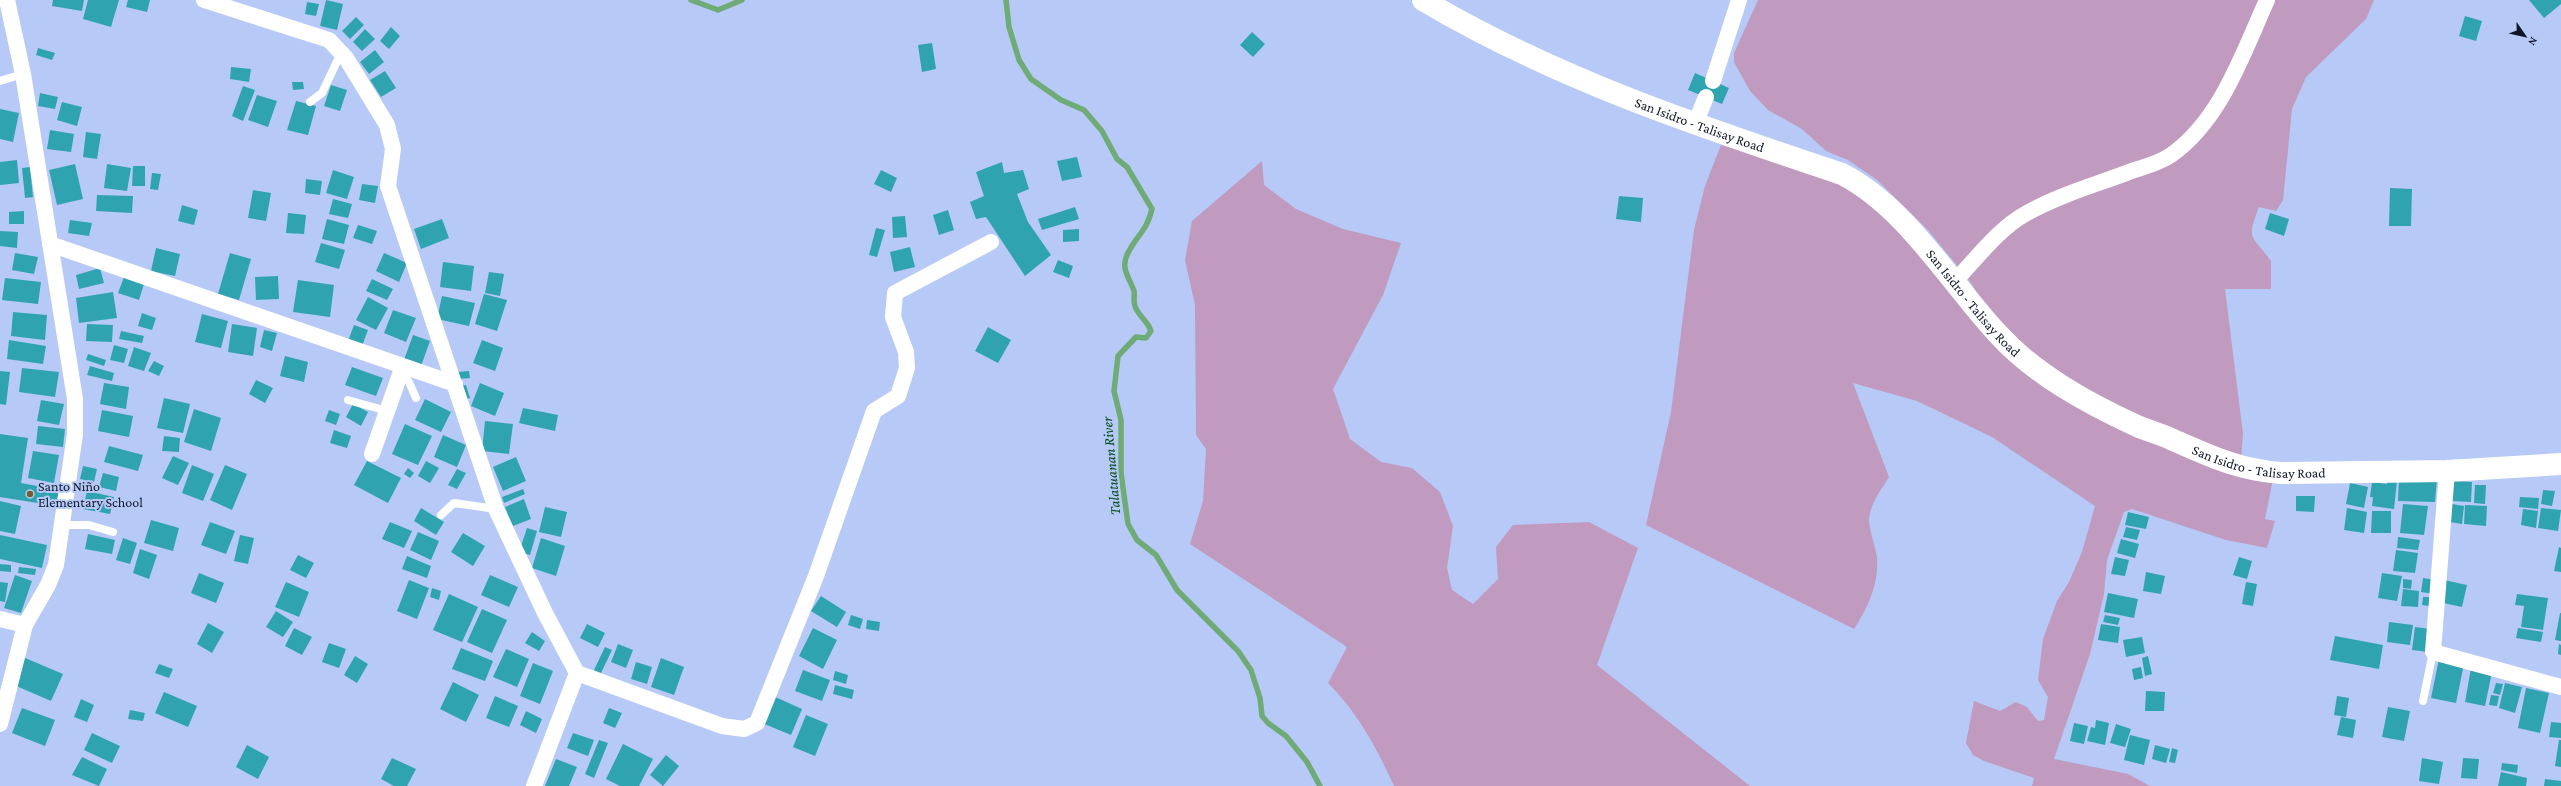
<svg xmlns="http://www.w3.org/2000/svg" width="2561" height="786" font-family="'Crimson Pro',serif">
	<rect width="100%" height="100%" fill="#b7c9f6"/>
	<path fill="#c09abf" d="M1758,0H2374L2366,19L2306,77L2292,109L2283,200L2276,211L2259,207C2246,241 2251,234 2271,261V289H2225L2243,434L2241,459L2108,404L2031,352L1982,302L1972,284L1928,230L1877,180L1848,160L1826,151L1802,129L1768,110L1750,91L1734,62V53Z
		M1721,145L1826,175L1875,205L2007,357L2273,479L2265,519L2275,521L2267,548L2226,540L2132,509L2124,512L2107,560L2104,594L2090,654L2054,759L2128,774L2150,786H2032L2034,778L1984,761L1973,755L1966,743L1974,701L2000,711L2016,702L2027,707L2038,721L2044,720L2048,697L2038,680L2043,639L2057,601L2069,582L2082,552L2095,506L1992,437L1917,401L1853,383L1889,477C1881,490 1869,505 1869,521C1870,533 1875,545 1877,557C1879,585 1868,607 1854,629L1646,525L1671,412L1694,230L1705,186Z
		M1262,161L1264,185L1296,209L1343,229L1401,243L1383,295L1333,389L1350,439L1381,462L1412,468L1440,492L1453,526L1447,568L1452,590L1473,604L1498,579L1496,547L1513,525L1589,522L1638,548L1597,665L1750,786H1394C1377,748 1357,712 1328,683L1347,647L1190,544L1203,501L1206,449L1196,435L1195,305L1185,260L1192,221Z"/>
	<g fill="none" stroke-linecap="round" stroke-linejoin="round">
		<path stroke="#6fab76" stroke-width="5.5" d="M691,0L718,10L742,0
			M1006,0L1009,27L1019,60L1031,79L1061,100L1084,110L1102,131L1117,159L1127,167L1152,209C1147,230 1139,233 1129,251C1119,268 1129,276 1134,291C1135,295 1133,301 1135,306C1138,316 1148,321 1151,331L1146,338L1136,337L1118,356L1114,391L1121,420V473L1128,524L1137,540L1156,555L1177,590L1238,651L1251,670L1260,698L1262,716L1268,723L1286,736L1307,762L1320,786"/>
	</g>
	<path fill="#30a3b1" d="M53,0H84L82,11L52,6Z
		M88,0H119L111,27L83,19Z
		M128,0H150L147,12L126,7Z
		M326,0L343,4L337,30L320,26Z
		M2529,0H2561V4L2544,18Z
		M307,2L319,4L316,16L305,14Z
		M2465,16L2482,21L2476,41L2459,36Z
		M356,17L364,25L350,39L342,31Z
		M391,27L400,36L389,49L380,41Z
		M365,29L375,39L362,51L353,42Z
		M1252,32L1265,44L1253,57L1240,45Z
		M932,43L936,69L922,72L918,45Z
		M38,48L55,53L52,60L36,55Z
		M375,50L384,62L369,74L360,62Z
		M231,67L251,69L249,82L230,79Z
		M385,71L396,88L381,97L370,80Z
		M1695,73L1729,88L1722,104L1688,90Z
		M292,82H303L304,89L293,90Z
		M331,85L347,90L340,111L324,106Z
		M243,86L255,90L243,121L232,116Z
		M40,93L58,97L55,109L38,106Z
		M257,95L277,101L268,127L248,120Z
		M296,101L316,106L308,135L287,130Z
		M62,102L82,107L77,126L57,120Z
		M0,109L19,113L13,142L0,139Z
		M50,130L74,134L71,152L47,149Z
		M86,132L101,134L97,159L83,157Z
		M1077,157L1082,177L1062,181L1057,161Z
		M17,160L19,183L0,185V162Z
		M1002,162L1004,173L1023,170L1029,189L1017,194L1028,222L1051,255L1025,276L986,217L976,219L970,202L984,196L976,172Z
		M75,164L83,199L57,205L49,170Z
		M107,164L131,168L127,191L104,188Z
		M133,166H145V186H132Z
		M30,167L33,197L25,198L22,168Z
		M333,170L354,177L347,199L326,193Z
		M881,170L897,178L891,192L874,184Z
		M152,173L161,174L158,190L150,189Z
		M306,179L322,181L320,195L305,193Z
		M362,184L378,186L375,203L359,200Z
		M2390,188L2412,189L2411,226H2389Z
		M253,190L271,193L266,221L248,218Z
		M97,195L133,196L132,213L96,211Z
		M1619,196L1643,198L1641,222L1616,219Z
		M333,199L352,204L348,218L329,214Z
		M182,205L198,210L194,225L178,221Z
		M1075,207L1079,219L1042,230L1038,219Z
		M948,210L954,230L939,235L933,215Z
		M24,211V224H9V212Z
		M288,213L306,215L304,234L286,233Z
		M2270,213L2289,219L2284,236L2265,229Z
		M905,216L907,237L893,238L892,217Z
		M327,219L349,225L344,244L322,239Z
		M442,219L449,238L421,249L414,229Z
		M70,220L92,223L89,236L68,233Z
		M358,225L377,231L372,244L353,238Z
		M876,228L885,230L877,257L869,255Z
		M1079,229V241L1063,242V230Z
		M0,231L18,232L17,248L0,246Z
		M321,243L345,250L339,269L315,262Z
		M910,247L915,267L894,272L890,252Z
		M156,248L180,254L175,276L151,271Z
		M15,253L38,257L34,274L12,270Z
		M230,253L251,259L239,300L218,294Z
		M384,253L407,263L399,282L376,271Z
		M1058,260L1073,266L1069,278L1053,272Z
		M443,262L474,266L471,291L440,287Z
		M100,268L104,283L79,289L76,275Z
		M489,272L504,274L500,296L485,293Z
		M278,276L279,299L256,300L255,277Z
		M124,277L144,284L139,300L118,293Z
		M5,278L41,282L38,304L2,300Z
		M372,279L393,289L387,300L366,291Z
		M298,280L334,285L330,317L293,312Z
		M113,292L117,318L79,323L76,298Z
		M484,294L507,300L497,331L475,324Z
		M442,296L475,303L469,326L437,319Z
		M368,297L388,308L376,330L356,320Z
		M393,310L416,318L406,342L384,333Z
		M13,312L47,315L45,340L11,336Z
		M142,313L156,318L152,330L138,326Z
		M202,314L228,321L221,348L195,342Z
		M87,324L113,325L112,342L86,341Z
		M232,324L257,328L253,356L228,352Z
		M354,325L368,330L362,346L348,341Z
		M988,327L1011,340L998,363L975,351Z
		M264,330L277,333L272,351L260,347Z
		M121,331L144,336L142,343L119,339Z
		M413,335L430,341L421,366L404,360Z
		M9,340L46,346L43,364L7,359Z
		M482,340L503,348L495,371L473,363Z
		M114,345L128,349L124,363L110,360Z
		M134,347L151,353L144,371L128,366Z
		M88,354L106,360L104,366L86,360Z
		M285,356L308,362L304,382L280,376Z
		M154,361L164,366L159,376L148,371Z
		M90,366L114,373L112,381L87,375Z
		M352,367L383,378L376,396L345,385Z
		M22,368L59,372L55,397L19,392Z
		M0,371L10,372L6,405L0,404Z
		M469,371L470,378L458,379L457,372Z
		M256,380L273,388L265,403L249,394Z
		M104,383L129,387L126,409L100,404Z
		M480,383L504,393L495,416L471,406Z
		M466,385L470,398L463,400L460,386Z
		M164,398L190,404L183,433L157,428Z
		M425,399L451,412L441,432L415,420Z
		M41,400L64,404L59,425L37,421Z
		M353,404L368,412L361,426L346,417Z
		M523,408L558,415L555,431L519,423Z
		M194,409L221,418L211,451L184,442Z
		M102,410L133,416L129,437L98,431Z
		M329,410L340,414L336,425L325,421Z
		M485,421L513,424L509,454L482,451Z
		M405,424L432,436L418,465L392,454Z
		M38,426L65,429L63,447L36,444Z
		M334,430L351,436L347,448L330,443Z
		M0,434L28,438L21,483L59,490L56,506L0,497Z
		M443,435L466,445L457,467L434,457Z
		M164,436L180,438L179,452L162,451Z
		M109,446L143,455L138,471L104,462Z
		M33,451L59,455L54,483L28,478Z
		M173,456L189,463L178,485L162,478Z
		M516,457L526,481L503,491L493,467Z
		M367,461L401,478L388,503L354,485Z
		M426,461L439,468L430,483L418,476Z
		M192,465L214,474L203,501L182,493Z
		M225,465L247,474L232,510L210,500Z
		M83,466L97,469L94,482L80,479Z
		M408,468L414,473L410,478L404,474Z
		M457,469L466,473L457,489L448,485Z
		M103,473L119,477L116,491L99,487Z
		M2399,477L2437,479L2435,502L2398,501Z
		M2387,480L2397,481L2394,509L2372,506L2373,497H2370L2372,482L2387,484Z
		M2453,481L2472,482L2471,502L2452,501Z
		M2350,483L2368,487L2364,508L2346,504Z
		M2475,485H2486L2485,504L2474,503Z
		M523,489L525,494L504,503L502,497Z
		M2543,490L2555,491L2552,506L2541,504Z
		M87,491L114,497L110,514L83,509Z
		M2296,496H2315L2314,512L2296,511Z
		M2520,497L2539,498L2538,509L2519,507Z
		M524,499L531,519L513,526L505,507Z
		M0,501L21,506L15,534L0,531Z
		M2403,504L2428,506L2424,535L2400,533Z
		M2452,504L2464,506L2462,524L2450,522Z
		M2465,505L2487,506L2486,526L2464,524Z
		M545,507L567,512L561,537L539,532Z
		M421,508L444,522L436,535L414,521Z
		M2347,508L2367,512L2364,533L2344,530Z
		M2541,508L2561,510L2558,531L2538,528Z
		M2523,509L2538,511L2536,528L2521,525Z
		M2372,511H2391V533H2371Z
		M2128,512L2149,517L2146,529L2125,525Z
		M151,520L179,528L173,551L144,543Z
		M210,522L235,531L226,554L201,545Z
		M390,522L412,531L404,548L382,539Z
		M2126,527L2140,530L2137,540L2123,537Z
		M527,528L537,531L530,555L519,552Z
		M418,532L439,541L431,560L410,550Z
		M463,533L485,546L473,566L451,552Z
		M88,534L115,540L112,554L85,549Z
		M0,535L47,545L42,568L0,559Z
		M240,535L254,538L248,564L234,561Z
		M2398,537L2420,540L2418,550L2397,548Z
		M123,538L137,543L130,564L116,560Z
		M541,538L565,546L556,576L532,568Z
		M2121,539L2139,544L2135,558L2117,553Z
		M2559,547L2561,548V572L2554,571Z
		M140,549L157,555L149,579L133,573Z
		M2396,550L2418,553L2415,573L2393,571Z
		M298,555L314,563L306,578L290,570Z
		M407,556L431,566L427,578L402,569Z
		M2115,557L2129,560L2125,576L2111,574Z
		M2239,557L2252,561L2247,579L2233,575Z
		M0,564L11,565V572L0,571Z
		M19,567L36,569L35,575L18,573Z
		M2146,572L2165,576L2161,594L2143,591Z
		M199,573L224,583L216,603L191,593Z
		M2382,573L2402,576L2397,601L2378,598Z
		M15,575L32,581L21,613L4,608Z
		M490,575L518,587L509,607L481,595Z
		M2423,578L2436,580L2434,594L2421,592Z
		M2403,579L2412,580L2411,589L2403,588Z
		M409,580L429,588L417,619L397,611Z
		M2444,580L2467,585L2462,607L2439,602Z
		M0,582L8,583L5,602L0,601Z
		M286,582L309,592L299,617L275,607Z
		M2246,582L2257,584L2253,606L2242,604Z
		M432,588L441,591L439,600L430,597Z
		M2403,589L2419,591L2418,607L2401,606Z
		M2108,593L2138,599L2134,618L2104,612Z
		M449,594L478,607L462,642L433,630Z
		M2517,594L2548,598L2543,630L2521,627L2524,606L2515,605Z
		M821,596L846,612L837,627L811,611Z
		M2423,597H2429V606L2422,605Z
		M482,609L507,620L492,653L467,642Z
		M276,611L293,622L283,637L266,627Z
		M2560,613H2561V641L2555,640Z
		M851,615L863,619L860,629L848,625Z
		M2105,615L2120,618L2118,625L2103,622Z
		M867,620L880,622L879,631L866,629Z
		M2389,622L2413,625L2410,645L2387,642Z
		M208,623L224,632L212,653L197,644Z
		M587,624L605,633L598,647L580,638Z
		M2101,624L2120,627L2118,643L2098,640Z
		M2415,627L2431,629L2429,652L2412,650Z
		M294,628L312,637L302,655L285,646Z
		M813,628L837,640L823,669L799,656Z
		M2518,628L2543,632L2541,642L2516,638Z
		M532,632L545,641L539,651L525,643Z
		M2335,636L2383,645L2379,669L2330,660Z
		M2142,637L2145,653L2126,657L2123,640Z
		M329,643L346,649L339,668L322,662Z
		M618,644L633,650L626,668L611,662Z
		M2559,644L2561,645V655L2558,654Z
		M605,647L612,650L601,673L594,670Z
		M461,648L493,661L485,681L452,669Z
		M506,649L529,659L517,687L493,677Z
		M355,656L368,664L357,683L344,675Z
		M2148,656L2152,674L2145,676L2142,658Z
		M25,658L63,674L51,701L14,685Z
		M661,658L684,667L674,695L651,687Z
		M2439,659L2464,664L2456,703L2431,698Z
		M636,662L652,667L647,684L631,679Z
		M533,663L553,671L540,704L520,696Z
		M159,664L173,669L169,678L155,673Z
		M2141,667L2143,678L2134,680L2132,669Z
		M2471,668L2492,672L2485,706L2465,702Z
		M803,670L830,680L822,701L795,691Z
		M835,671L848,675L846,684L833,680Z
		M453,682L479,695L466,722L440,709Z
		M2496,683L2503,684L2500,695L2493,693Z
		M2505,683L2522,687L2515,713L2499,708Z
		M835,685L854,690L852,699L833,694Z
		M2526,688L2549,693L2540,733L2518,728Z
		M2146,691L2165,692L2164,711H2145Z
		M164,692L197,706L188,727L155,713Z
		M2491,695L2499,696L2497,706L2489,705Z
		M495,696L518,706L509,727L486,718Z
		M773,696L802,709L791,735L762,723Z
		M2337,696L2349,698L2346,717L2334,715Z
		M81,699L94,705L87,722L74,717Z
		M2388,707L2410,711L2404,741L2382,737Z
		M22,708L55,720L45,746L12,733Z
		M609,708L622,713L615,728L603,723Z
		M130,710L145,713L143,721L128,719Z
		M526,711L542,719L536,733L520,725Z
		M806,715L828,724L815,756L793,747Z
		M2341,717L2356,720L2353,738L2337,735Z
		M2096,720L2109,723L2105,745L2087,741L2091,727L2095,728Z
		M2551,722L2561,723V738L2549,737Z
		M2074,723L2088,726L2084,744L2070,741Z
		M2116,724L2131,729L2125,747L2110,743Z
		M92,733L120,746L112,763L84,750Z
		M573,733L594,740L588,756L567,748Z
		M2130,735L2150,740L2144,765L2124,760Z
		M599,740L608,743L594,778L585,774Z
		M2559,740H2561V767L2555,766Z
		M623,744L653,759L639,786H620L606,779Z
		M247,745L269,757L258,779L236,767Z
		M2155,745L2170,749L2166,763L2152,759Z
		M2172,748L2178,750L2175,763L2169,762Z
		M666,755L679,766L663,786L650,775Z
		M82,757L107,769L99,786L72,775Z
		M392,758L416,769L407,786H394L381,779Z
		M2422,758L2443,762L2439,784L2419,781Z
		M2463,758L2479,759L2477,779L2461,778Z
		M556,759L577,767L569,786H545Z
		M2502,763L2518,765L2517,773L2501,770Z
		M2501,772L2527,778L2526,786H2498Z
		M2545,779L2561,781V786H2544Z"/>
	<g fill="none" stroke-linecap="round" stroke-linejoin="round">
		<path stroke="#fff" stroke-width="8" d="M0,81L23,74
			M310,102L322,93L341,53
			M401,372L409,382L416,398
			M348,400L387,411
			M441,515L454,503L496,509
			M62,525H89L113,532
			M2423,701L2433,652"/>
		<path stroke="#fff" stroke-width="16" d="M204,0L329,40L346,58L387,125L393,149L388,186L496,509L545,613L577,673L534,786
			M1713,81L1739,0
			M1695,124L1706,97
			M50,244L455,384
			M1955,281C1977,258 1999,228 2027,213C2059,195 2095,185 2129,172C2143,167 2158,164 2171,155C2221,120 2243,53 2267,0
			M372,454L403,366
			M2447,471L2433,652L2561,687
			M0,619L25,625
			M577,673L722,726L744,729L757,723L816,576L874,411L898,396L907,368L906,352L893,317L895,293L991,242
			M0,724L25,625L48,585L56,565L75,434V399L23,74L7,0"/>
		<path stroke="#fff" stroke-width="22" id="s1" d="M1423,0C1554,78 1698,126 1842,174C1906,207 1949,281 1997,333C2034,374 2087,403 2137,426C2149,431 2160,434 2171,439C2210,456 2236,469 2280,473L2447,471L2561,464"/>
	</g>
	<circle fill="#735f2e" stroke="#b7c9f6" stroke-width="1.5" cx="30" cy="494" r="4"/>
	<g text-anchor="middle" stroke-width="4" stroke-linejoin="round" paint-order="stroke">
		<g font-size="14" fill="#0f172a" stroke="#b7c9f6">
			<text dy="5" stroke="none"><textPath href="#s1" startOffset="304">San Isidro - Talisay Road</textPath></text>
			<text dy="5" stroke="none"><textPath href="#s1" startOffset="640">San Isidro - Talisay Road</textPath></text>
			<text dy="5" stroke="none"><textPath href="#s1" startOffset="976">San Isidro - Talisay Road</textPath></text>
		</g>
		<g font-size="14" fill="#0f172a" stroke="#b7c9f6" text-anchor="start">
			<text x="38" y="491">Santo Niño<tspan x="38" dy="16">Elementary School</tspan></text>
		</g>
		<g font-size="15" font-style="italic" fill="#024b18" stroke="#b7c9f6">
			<text transform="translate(1111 466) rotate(-95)" y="5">Talatuanan River</text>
		</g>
	</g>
	<g transform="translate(2525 36) rotate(124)" stroke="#b7c9f6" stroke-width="3" paint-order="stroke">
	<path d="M0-3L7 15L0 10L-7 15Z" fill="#0f172a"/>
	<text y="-6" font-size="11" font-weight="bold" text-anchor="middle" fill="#0f172a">N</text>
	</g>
</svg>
